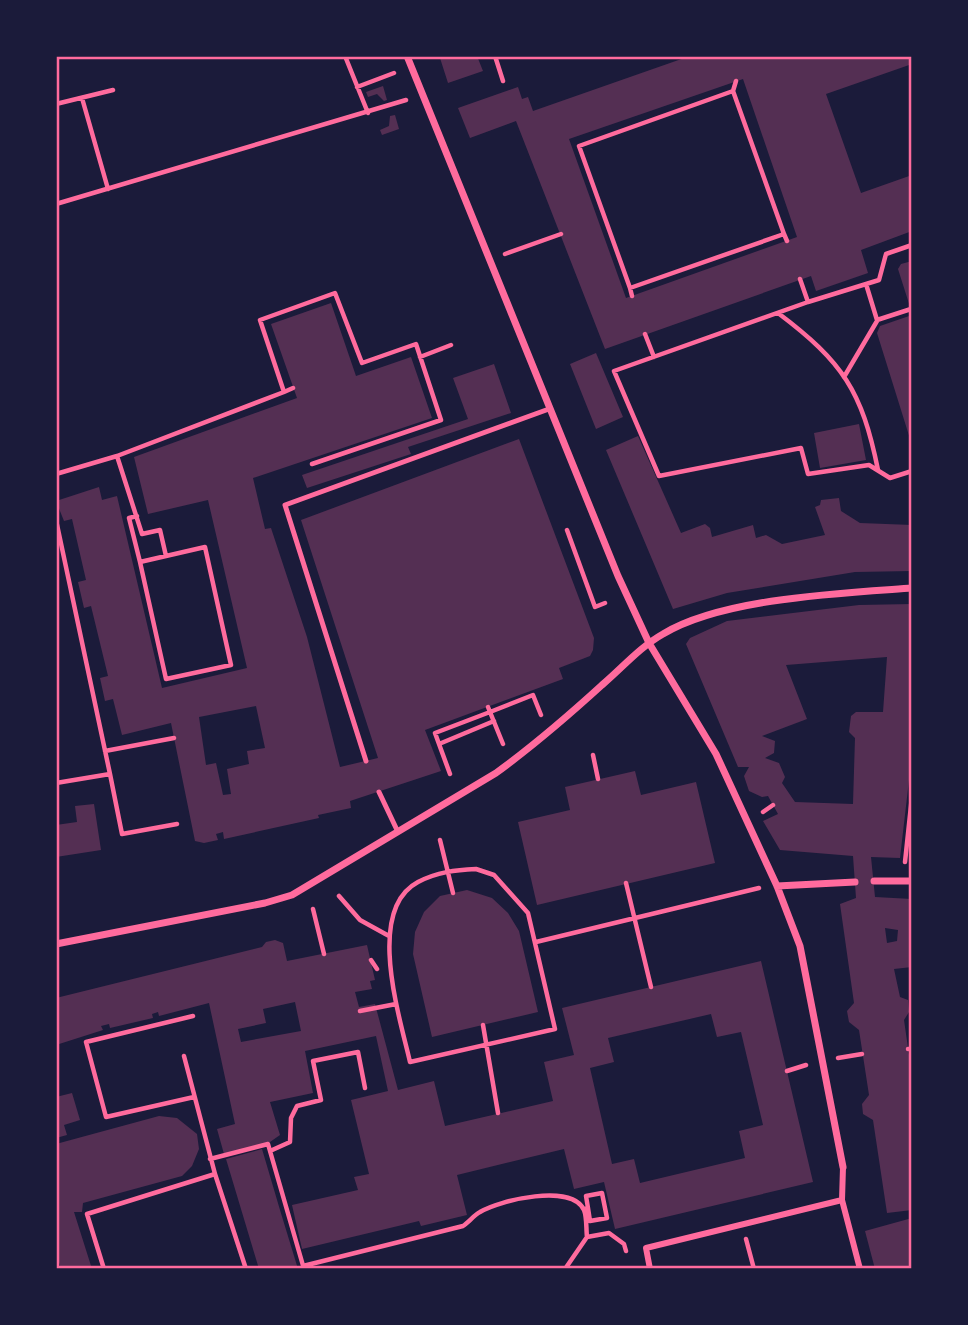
<svg xmlns="http://www.w3.org/2000/svg" width="968" height="1325" font-family="'Space Grotesk',sans-serif">
	<rect width="100%" height="100%" fill="#1b1b3a"/>
	<path fill="#542f53" fill-rule="evenodd" d="M446,56H477L483,71L448,83L440,58Z
		M690,56H911L912,64L826,94L861,193L912,175V231L861,250L868,273L816,291L811,276L605,349L516,121L470,138L458,108L518,87L522,99L528,97L533,111ZM743,79L797,237L626,298L569,139Z
		M383,86L387,100L384,101L377,94L368,97L366,92Z
		M395,115L399,129L382,135L380,130L389,126L390,116Z
		M912,261V310H911L898,269L901,264Z
		M331,303L356,376L411,357L432,418L253,478L265,529L271,528L307,637L340,767L378,758L301,520L519,439L594,638L593,650L590,656L559,668L563,679L425,730L441,771L350,801L351,808L318,815L319,818L224,839L223,832L216,834L218,840L204,843L195,841L171,723L122,735L113,699L105,701L100,678L108,676L91,606L84,608L78,582L86,580L72,519L64,521L56,501L99,487L102,500L117,496L162,688L247,668L208,500L148,514L134,457L297,398L271,324ZM256,706L265,748L247,751L249,764L227,769L231,794L223,795L216,763L206,765L199,717Z
		M912,315V442H911L877,333L880,326Z
		M596,353L623,417L596,429L570,364Z
		M494,364L511,413L408,447L411,454L307,488L302,475L468,419L453,378Z
		M859,424L866,460L820,468L814,433Z
		M638,436L681,533L705,524L710,528L712,537L753,525L756,538L766,535L782,544L825,535L815,507L820,505L821,500L839,498L841,511L860,523L912,525V571L855,572L727,593L673,609L606,450Z
		M912,604V780H909L900,858L871,857L875,897L912,899V967L894,969L900,997L908,1000L909,1012L904,1020L912,1076V1210L887,1213L873,1120L863,1114L862,1104L869,1095L859,1030L849,1022L847,1011L854,1003L840,904L856,898L853,856L780,850L763,821L778,814L768,796L762,797L749,791L744,776L749,767H738L686,644L690,638L727,621L859,605ZM887,657L883,712H856L851,716L849,732L855,738L853,804L795,802L782,783L785,777L779,763L765,758L774,753L775,741L762,736L807,719L786,665ZM885,928L898,930L897,941L887,943Z
		M635,771L641,795L696,782L715,863L537,905L518,822L570,810L565,787Z
		M94,804L101,850L56,857V825L77,822L75,806Z
		M467,890L492,898L508,913L519,931L538,1012L432,1037L413,954L415,932L424,912L440,896Z
		M275,940L283,943L287,961L367,945L375,980L370,981L372,989L355,992L359,1007L375,1004L398,1090L434,1081L445,1126L553,1101L544,1062L574,1055L562,1008L761,961L813,1182L615,1229L604,1182L574,1189L564,1149L457,1175L467,1215L421,1226L419,1221L302,1249L292,1205L358,1190L354,1177L369,1174L351,1100L388,1091L376,1036L305,1051L313,1093L270,1102L280,1135L270,1142L224,1154L217,1129L235,1124L209,1003L159,1016L158,1012L152,1014L153,1018L110,1028L109,1024L101,1026L103,1030L56,1045V998L262,947L266,942ZM295,1002L301,1031L241,1042L238,1029L266,1023L263,1009ZM711,1014L717,1037L741,1032L763,1125L739,1131L745,1158L640,1183L634,1159L612,1164L590,1068L614,1062L608,1038Z
		M72,1093L80,1120L64,1125L67,1135L56,1138V1097Z
		M159,1116L177,1118L197,1134L199,1149L192,1166L182,1176L83,1203L82,1212H74L92,1269H61L56,1252V1144Z
		M262,1149L280,1210L298,1269H259L226,1159Z
		M912,1218V1269H875L865,1231Z"/>
	<g fill="none" stroke-linecap="round" stroke-linejoin="round">
		<path stroke="#ff6b9d" stroke-width="4.5" d="M345,56L368,113
			M495,56L503,81
			M357,87L394,73
			M733,91L784,234L630,288L579,146Z
			M733,91L736,81
			M82,98L108,189
			M56,104L113,90
			M56,204L406,100
			M784,234L787,241
			M912,245L886,254L879,280L808,302L614,371L659,476L801,448L808,474L869,465L890,478L912,471
			M505,254L561,234
			M800,279L808,302
			M866,284L877,320L911,309
			M630,288L632,296
			M778,313C843,362 862,391 878,470
			M645,334L654,357
			M420,357L451,345
			M844,377L877,321
			M284,392L293,388
			M56,474L117,456
			M137,516L129,518L140,562
			M56,520L110,774L56,783
			M567,530L595,607L605,603
			M205,547L231,665L166,679L140,562Z
			M166,556L160,530L142,534L117,456L284,392L260,320L335,293L362,363L416,344L441,420L312,464
			M488,707L490,712L435,733L439,744L494,721
			M439,744L450,774
			M503,744L490,712L533,695L541,715
			M105,751L174,738
			M593,755L598,779
			M110,774L122,834L177,824
			M763,812L773,805
			M440,840L453,893
			M905,862L912,796
			M476,869L494,875L528,913L555,1029L410,1062C400,1018 365,910 418,882C437,872 456,870 476,869Z
			M626,883L651,987
			M339,896L360,920L389,936
			M313,909L324,954
			M536,942L759,888
			M371,960L377,969
			M360,1011L396,1004
			M193,1016L86,1042L106,1117L194,1097
			M483,1025L498,1113
			M908,1049H912
			M184,1056L215,1174
			M838,1058L862,1054
			M787,1071L806,1065
			M210,1159L268,1144L270,1151
			M584,1209L588,1208L586,1196L602,1193L607,1218L590,1221L588,1208
			M587,1237L609,1233L624,1244L626,1251
			M746,1239L754,1269
			M303,1266L463,1226C469,1222 474,1215 480,1212C500,1200 572,1183 584,1210C587,1217 586,1229 587,1237L565,1269
			M104,1269L87,1214L215,1174L246,1269
			M304,1269L270,1151L290,1142L291,1118L297,1106L321,1100L313,1061L358,1052L365,1088"/>
		<path stroke="#ff6b9d" stroke-width="5" d="M366,761L285,505L549,409
			M379,792L397,830"/>
		<path stroke="#ff6b9d" stroke-width="6" d="M843,1167L842,1200L860,1269
			M650,1269L646,1248L842,1200"/>
		<path stroke="#ff6b9d" stroke-width="7" d="M407,56L618,576L649,643L716,754L777,886L800,946L843,1167
			M874,881H912
			M777,886L855,882
			M56,944L265,903L292,895L496,773C533,746 568,716 602,685C622,668 640,647 663,634C722,598 843,593 912,588"/>
	</g>
	<rect width="968" height="1325" fill="none" stroke="#1b1b3a" stroke-width="116"/>
	<rect x="58" y="58" width="852" height="1209" fill="none" stroke="#ff6b9d" stroke-width="2.5"/>
</svg>
